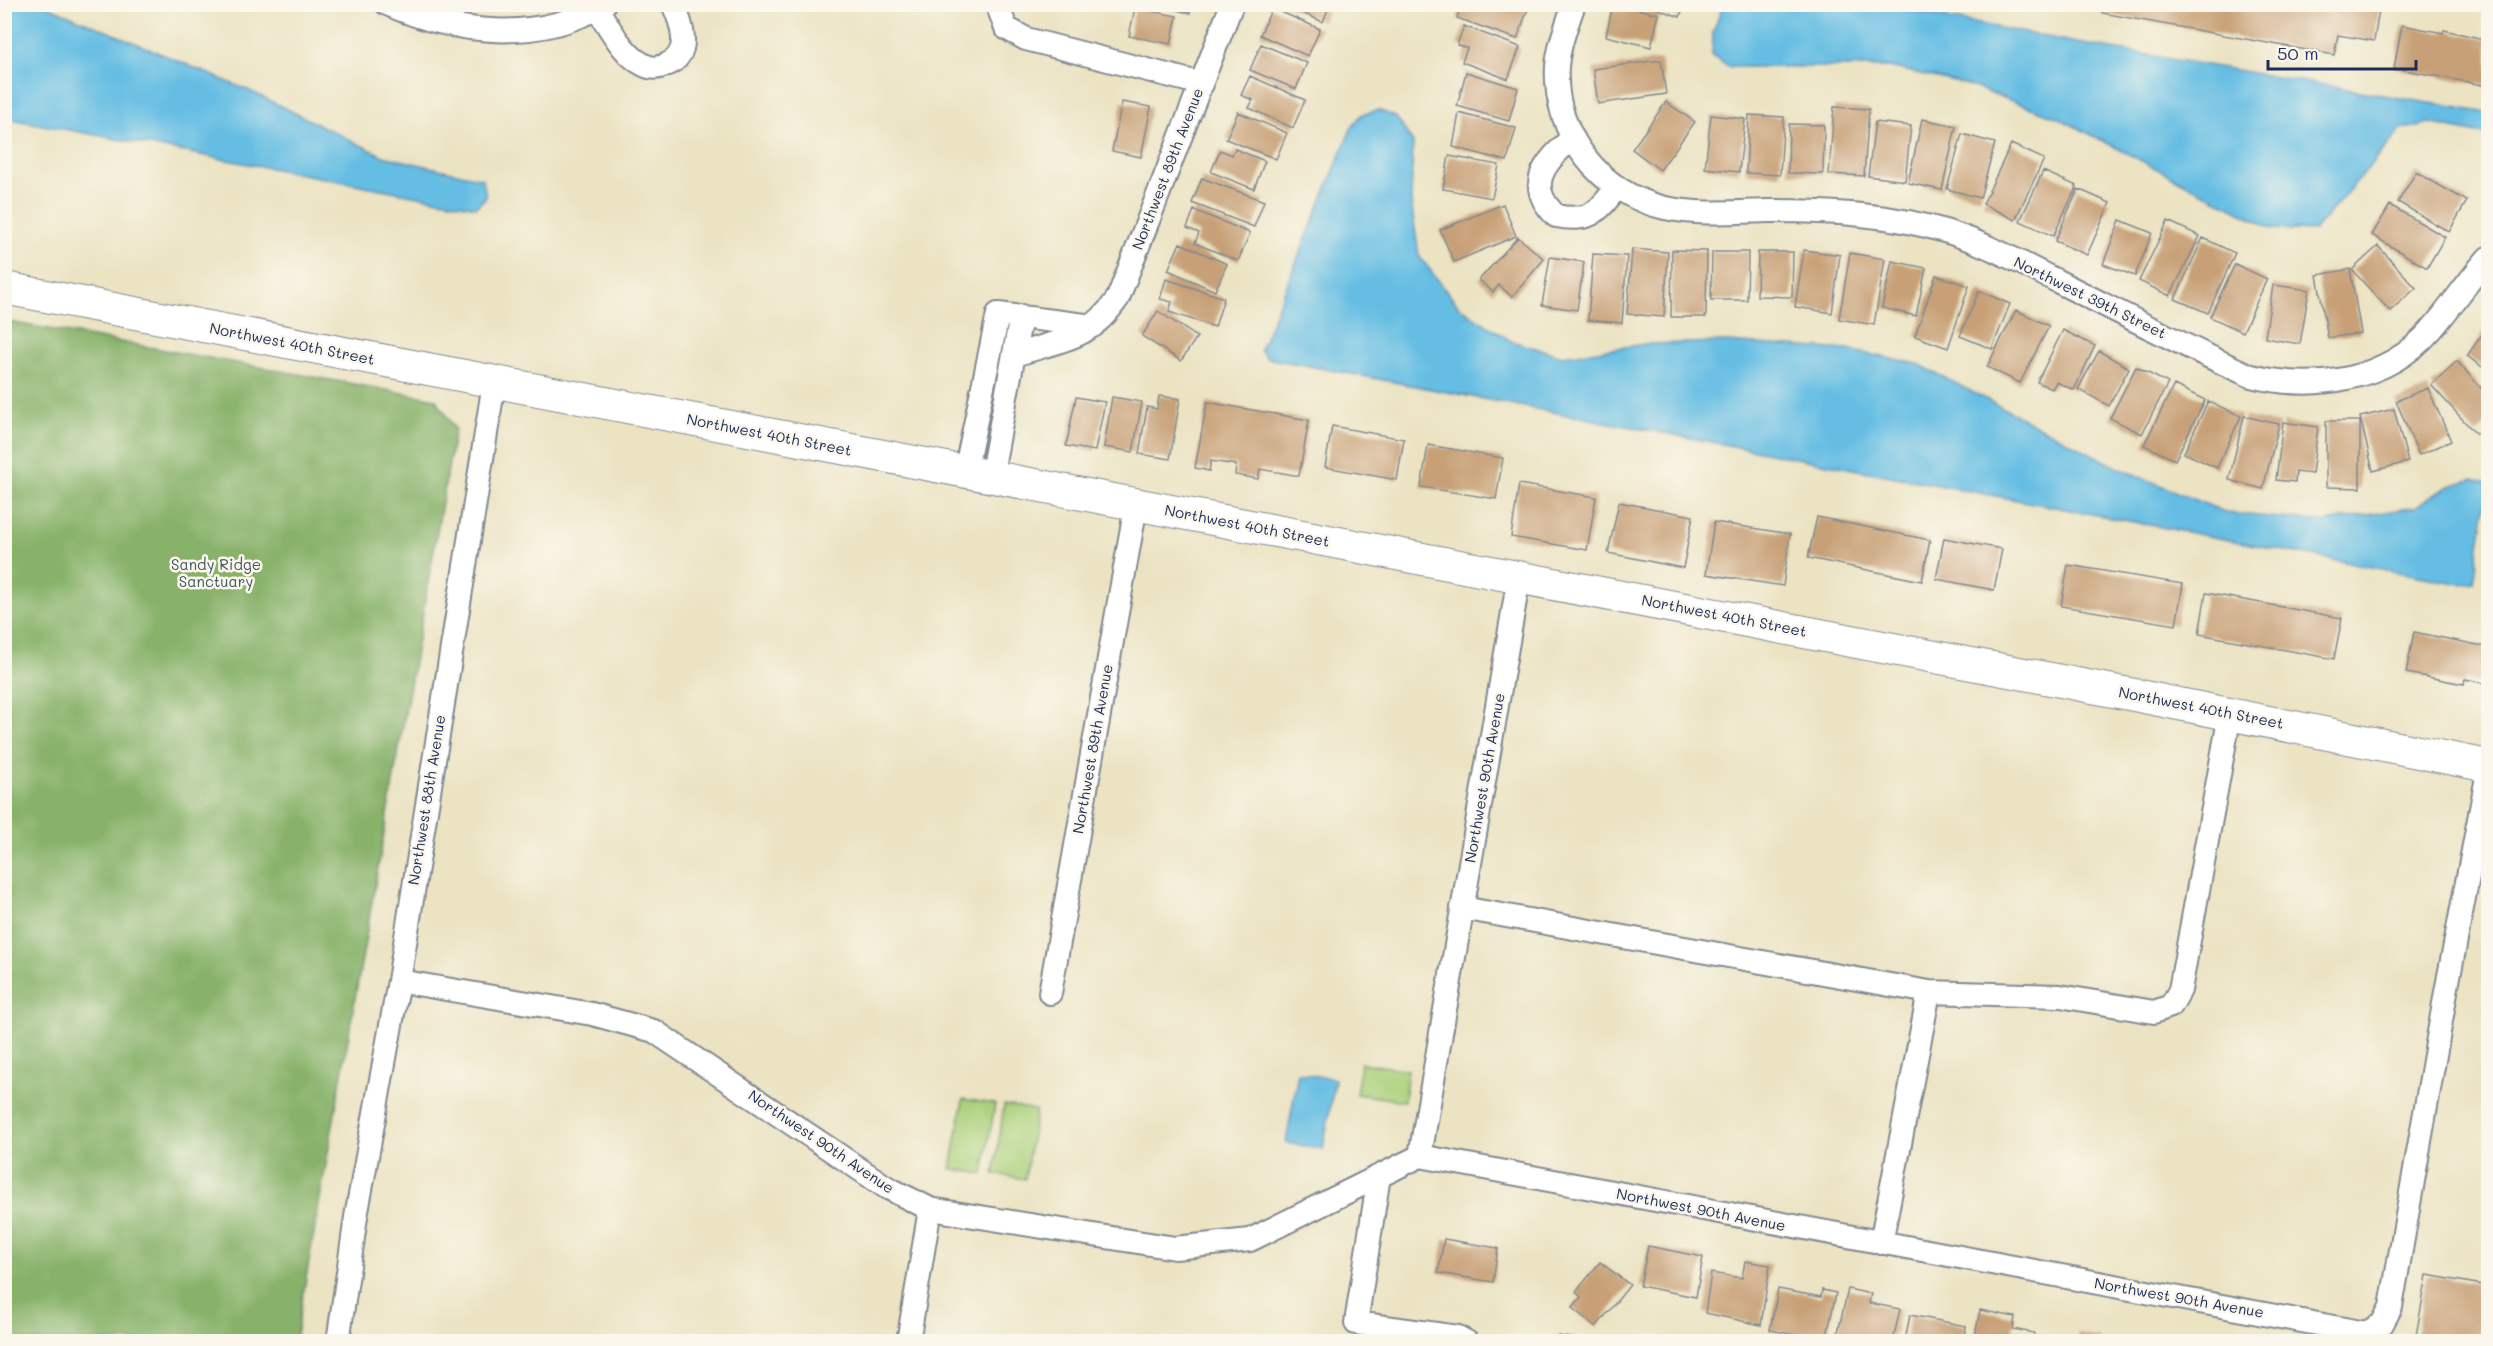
<svg xmlns="http://www.w3.org/2000/svg" width="2493" height="1346" font-family="Mali,sans-serif">
	<rect width="100%" height="100%" fill="#fbf7ec"/>
	<filter id="ink" filterUnits="userSpaceOnUse"><feTurbulence type="fractalNoise" baseFrequency=".0167" numOctaves="2"/><feDisplacementMap in="SourceGraphic" scale="12" xChannelSelector="R" yChannelSelector="G"/><feConvolveMatrix kernelMatrix="1 2 1 2 8 2 1 2 1" color-interpolation-filters="sRGB"/></filter>
	<filter id="wash" filterUnits="userSpaceOnUse"><feTurbulence type="fractalNoise" baseFrequency=".008" numOctaves="4" result="noise"/><feDisplacementMap in="SourceGraphic" scale="24" xChannelSelector="R" yChannelSelector="G"/><feGaussianBlur stdDeviation="1.35" result="paint"/><feColorMatrix in="noise" values="0 0 0 0 0 0 0 0 0 0 0 0 0 0 0 0 0 1.4 0 .05"/><feComposite in="paint" operator="in"/></filter>
	<g filter="url(#wash)">
		<rect width="100%" height="100%" fill="#ebe3c2"/>
		<path fill="#abd07a" stroke="#63806c" stroke-width="1.5" d="M1361,1063L1408,1070L1404,1101L1356,1094Z
			M963,1099L995,1104L983,1174L951,1169Z
			M1004,1105L1036,1110L1025,1179L994,1174Z"/>
		<path fill="#88b26a" stroke="#527064" stroke-width="1.5" d="M4,321L436,399L455,429L295,1341H5Z"/>
		<path fill="#65bde3" stroke="#4076a0" stroke-width="1.5" d="M4,5H45L252,92L383,156L483,179L486,197L476,207L5,118Z
			M1723,5H1883L2077,43L2488,113V135L2429,123L2401,130L2314,231L2273,229L2059,118L1968,85L1890,67H1729L1712,56L1713,33Z
			M1378,110L1396,117L1413,143L1411,201L1419,256L1459,307L1511,341L1563,356L1646,344L1726,342L1848,350L1918,364L2119,468L2227,513L2325,522L2415,507L2449,486L2473,479L2488,483L2474,582L2461,584L1267,358L1260,350L1351,129L1361,115Z
			M1298,1073L1335,1079L1323,1149L1286,1143Z"/>
		<g id="blocks">
			<path fill="#c7a077" d="M1151,4H1192L1190,13Z
				M1282,4H1330L1323,22Z
				M1461,4H1524L1529,6L1517,39L1457,18Z
				M1613,4L1659,14L1651,47L1606,36Z
				M1644,4H1684L1680,17Z
				M2103,4H2306L2340,11L2341,4H2380L2374,41L2338,35L2334,55L2102,13Z
				M1135,8L1177,16L1171,44L1129,36Z
				M1272,8L1320,29L1308,56L1260,35Z
				M2402,25L2443,33L2444,30L2488,40V86L2394,68Z
				M1464,26L1520,47L1508,79L1462,62L1467,48L1457,45Z
				M1261,44L1307,63L1296,89L1250,70Z
				M1661,60L1666,94L1598,104L1593,69Z
				M1466,72L1518,88L1509,121L1457,106Z
				M1250,76L1305,100L1293,128L1249,108L1253,100L1241,95Z
				M1122,102L1151,107L1141,157L1112,151Z
				M1666,102L1695,122L1660,170L1632,149Z
				M1834,107L1869,109L1864,176L1829,174Z
				M1238,112L1287,133L1276,159L1226,139Z
				M1459,113L1516,128L1507,161L1453,147Z
				M1711,115L1745,119L1739,172L1705,168Z
				M1749,115L1784,117L1780,175L1746,173Z
				M1922,119L1956,126L1942,190L1908,183Z
				M1875,122L1911,126L1905,181L1868,176Z
				M1789,124L1824,125L1823,174L1788,173Z
				M1962,134L1995,143L1980,198L1947,189Z
				M2011,144L2044,159L2015,220L1983,204Z
				M1235,149L1265,161L1254,189L1211,172L1220,150L1232,155Z
				M1449,156L1499,165L1492,198L1443,189Z
				M2043,171L2077,186L2053,236L2020,221Z
				M2416,172L2467,201L2449,232L2398,202Z
				M1202,178L1264,201L1254,227L1192,203Z
				M2078,189L2110,203L2087,255L2055,241Z
				M1503,204L1516,236L1454,262L1440,230Z
				M2390,205L2445,237L2427,268L2372,235Z
				M1194,210L1250,233L1238,261L1195,243L1199,233L1187,228Z
				M2120,220L2152,233L2135,276L2103,264Z
				M2168,221L2200,236L2170,296L2139,281Z
				M1518,237L1544,259L1512,297L1499,285L1493,292L1479,280Z
				M2203,238L2235,253L2208,313L2175,299Z
				M1180,243L1227,264L1215,291L1168,270Z
				M2378,246L2416,288L2390,311L2352,270Z
				M1632,249L1668,252L1664,317L1627,314Z
				M1672,250L1707,251L1706,317H1671Z
				M1804,250L1840,255L1832,313L1795,307Z
				M1712,252H1748L1747,300H1711Z
				M1758,252H1793L1792,297L1757,296Z
				M1850,253L1885,259L1874,325L1839,319Z
				M1593,254L1627,256L1622,323L1588,320Z
				M1550,257L1584,262L1577,310L1542,305Z
				M1892,261L1926,268L1916,316L1882,308Z
				M2235,264L2267,279L2243,332L2210,317Z
				M2350,269L2361,333L2328,338L2317,275Z
				M1936,275L1969,286L1948,348L1915,336Z
				M1166,279L1224,298L1215,327L1169,312L1172,302L1160,299Z
				M2273,285L2309,290L2300,344L2265,338Z
				M1979,291L2010,304L1992,349L1960,336Z
				M2016,310L2049,326L2020,383L1987,367Z
				M1158,311L1197,337L1181,361L1142,336Z
				M2488,326V371L2467,356Z
				M2063,330L2095,346L2074,390L2056,382L2052,389L2037,382Z
				M2099,351L2129,368L2109,406L2078,389Z
				M2457,361L2488,396V422L2476,434L2431,385Z
				M2136,367L2168,383L2142,434L2110,418Z
				M2174,385L2205,400L2175,460L2144,445Z
				M2428,388L2451,441L2419,455L2396,401Z
				M1159,396L1180,399L1170,459L1139,454L1147,407L1157,409Z
				M1076,397L1105,402L1095,451L1066,446Z
				M1112,397L1142,402L1133,452L1104,447Z
				M2208,401L2241,416L2217,468L2184,453Z
				M1207,402L1309,420L1299,476L1260,469L1258,479L1235,475L1236,465L1211,461L1209,471L1195,468Z
				M2394,409L2408,462L2373,471L2360,417Z
				M2244,416L2279,424L2263,489L2229,480Z
				M2326,421H2360V488L2326,487Z
				M2283,422L2318,427L2312,474L2296,472L2295,482L2276,480Z
				M1332,426L1404,439L1397,480L1325,467Z
				M1428,445L1503,458L1496,499L1421,487Z
				M1519,484L1596,497L1587,550L1511,537Z
				M1619,502L1693,516L1683,568L1608,553Z
				M1817,517L1930,540L1922,581L1808,558Z
				M1714,522L1790,534L1783,586L1706,574Z
				M1944,538L2002,549L1994,590L1936,579Z
				M2068,565L2183,584L2176,625L2061,606Z
				M2206,593L2342,618L2334,659L2199,634Z
				M2414,632L2488,647V684L2465,679L2464,684L2406,673Z
				M1444,1239L1498,1248L1493,1282L1438,1273Z
				M1648,1246L1703,1257L1696,1297L1640,1286Z
				M1745,1261L1770,1265L1761,1325L1705,1313L1711,1273L1742,1278Z
				M1600,1262L1630,1285L1596,1327L1572,1308L1581,1297L1576,1292Z
				M2427,1275L2488,1286V1341H2415Z
				M1778,1289L1821,1297L1822,1290L1836,1293L1826,1341L1770,1330Z
				M1848,1289L1871,1294L1869,1303L1900,1309L1893,1341H1836Z
				M1980,1310L2015,1317L2013,1329L2034,1333L2033,1341H1974Z
				M1910,1315L1966,1326L1963,1341H1905Z
				M2078,1334L2100,1338V1341H2077Z
				M1558,1336L1583,1340V1341H1557Z
				M2044,1337L2063,1340V1341H2043Z"/>
		</g>
	</g>
	<g filter="url(#ink)">
		<use href="#blocks" fill-opacity="0" stroke="#838990" stroke-width="1.5"/>
		<g fill="none" stroke-linecap="round" stroke-linejoin="round">
			<g stroke="#838990" stroke-width="26">
				<path id="street" d="M387,4C454,34 538,44 604,4
					M997,4L1006,28L1026,39L1202,84
					M1574,4C1567,24 1559,45 1557,66C1553,133 1599,193 1665,208C1698,215 1734,212 1769,211C1829,211 1890,214 1948,232C1987,244 2023,264 2059,282C2123,314 2186,347 2251,376C2314,391 2386,382 2431,330C2451,307 2468,281 2488,258
					M597,9C610,28 623,55 644,65C652,69 658,68 666,65C693,54 682,24 673,4
					M1572,138C1545,163 1524,184 1556,216C1589,222 1597,214 1616,188
					M1014,355C1060,340 1089,341 1118,298L1232,4
					M965,473L998,314L1093,326
					M991,478L1021,316
					M1462,908L1929,992L2060,996L2154,1012L2171,1006L2180,990L2230,714
					M399,981L592,1014L654,1031L886,1187L930,1209L1175,1248L1250,1240L1420,1156L2366,1333L2382,1324L2391,1307L2446,992L2488,772
					M1050,993L1136,505
					M1420,1156L1519,577
					M1379,1176L1356,1323L1458,1337L1467,1342
					M1881,1243L1929,992
					M338,1342L356,1217L399,981L494,383
					M908,1342L930,1209"/>
			</g>
			<g stroke="#838990" stroke-width="34">
				<path id="secondary" d="M4,288L2129,694L2488,766"/>
			</g>
			<use href="#street" stroke="#fff" stroke-width="22"/>
			<use href="#secondary" stroke="#fff" stroke-width="32"/>
		</g>
	</g>
	<g text-anchor="middle" stroke-width="5" stroke-linejoin="round" paint-order="stroke">
		<g font-size="15" fill="#1b2f5e" stroke="#fbf7ec">
			<text transform="translate(1168 169) rotate(-69)" y="5">Northwest 89th Avenue</text>
			<text transform="translate(2090 298) rotate(26)" y="5">Northwest 39th Street</text>
			<text transform="translate(292 344) rotate(11)" y="5">Northwest 40th Street</text>
			<text transform="translate(769 435) rotate(11)" y="5">Northwest 40th Street</text>
			<text transform="translate(1247 526) rotate(11)" y="5">Northwest 40th Street</text>
			<text transform="translate(1724 616) rotate(11)" y="5">Northwest 40th Street</text>
			<text transform="translate(2201 708) rotate(11)" y="5">Northwest 40th Street</text>
			<text transform="translate(1093 749) rotate(-80)" y="5">Northwest 89th Avenue</text>
			<text transform="translate(1485 778) rotate(-80)" y="5">Northwest 90th Avenue</text>
			<text transform="translate(427 800) rotate(-81)" y="5">Northwest 88th Avenue</text>
			<text transform="translate(821 1142) rotate(34)" y="5">Northwest 90th Avenue</text>
			<text transform="translate(1701 1210) rotate(11)" y="5">Northwest 90th Avenue</text>
			<text transform="translate(2179 1298) rotate(10)" y="5">Northwest 90th Avenue</text>
		</g>
		<g font-size="15" fill="#3f5765" stroke="#fbf7ec">
			<text x="216" y="570">Sandy Ridge<tspan x="216" dy="17">Sanctuary</tspan></text>
		</g>
	</g>
	<rect width="2493" height="1346" fill="none" stroke="#fbf7ec" stroke-width="24"/>
	<path d="M2268 60v9h148v-9" fill="none" stroke="#1b2f5e" stroke-width="3"/>
	<text x="2277" y="60" font-size="18" fill="#1b2f5e" stroke="#fbf7ec" stroke-width="4.5" paint-order="stroke">50 m</text>
</svg>
